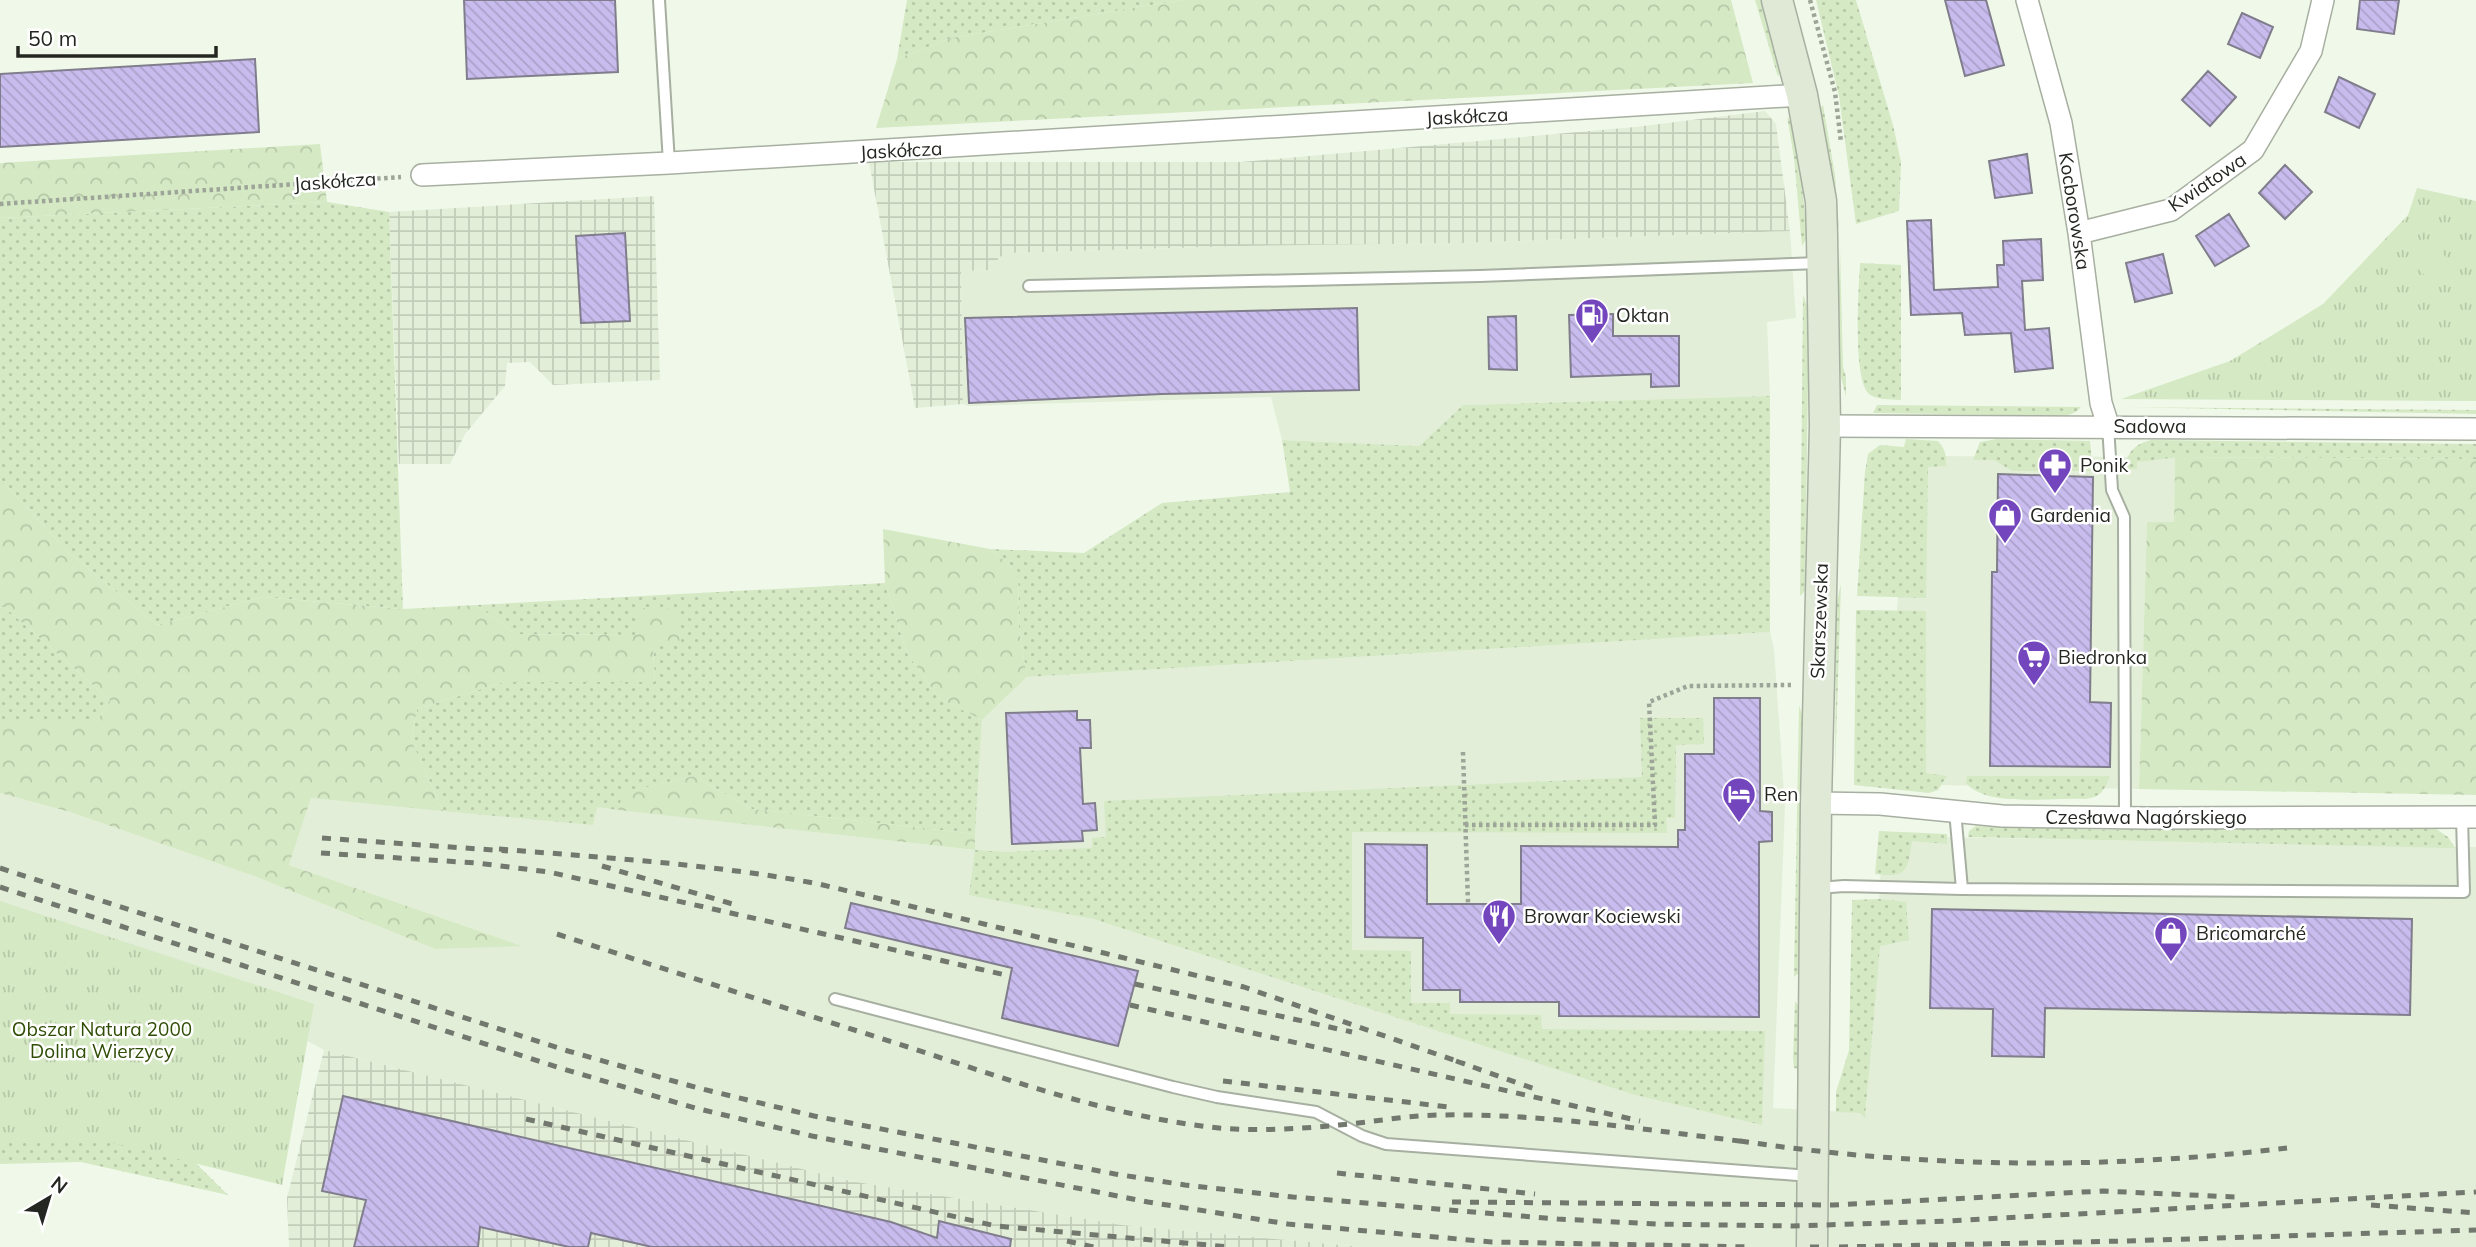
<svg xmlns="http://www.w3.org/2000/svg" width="2476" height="1247" font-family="Mulish,sans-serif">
	<defs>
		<pattern id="industrial-grid" width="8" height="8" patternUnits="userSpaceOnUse" patternTransform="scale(1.75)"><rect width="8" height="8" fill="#e2eed8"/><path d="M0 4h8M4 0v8" fill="none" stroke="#c2ccb9"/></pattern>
		<pattern id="grass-dots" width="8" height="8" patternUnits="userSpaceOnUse" patternTransform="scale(1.75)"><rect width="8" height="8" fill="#d5e9c4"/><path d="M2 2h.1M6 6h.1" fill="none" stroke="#b7c8a8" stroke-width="1.8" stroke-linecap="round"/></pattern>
		<pattern id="forest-crowns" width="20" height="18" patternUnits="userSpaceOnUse" patternTransform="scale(1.75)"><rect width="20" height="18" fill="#d5e9c4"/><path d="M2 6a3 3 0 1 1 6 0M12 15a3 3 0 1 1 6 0" fill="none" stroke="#b7c8a8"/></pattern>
		<pattern id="park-tufts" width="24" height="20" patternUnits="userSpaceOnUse" patternTransform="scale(1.75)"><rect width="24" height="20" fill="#d5e9c4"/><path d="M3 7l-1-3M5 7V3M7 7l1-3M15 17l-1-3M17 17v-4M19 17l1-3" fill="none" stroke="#b7c8a8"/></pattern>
		<pattern id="building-back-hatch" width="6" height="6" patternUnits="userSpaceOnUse" patternTransform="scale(1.75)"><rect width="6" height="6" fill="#c8bbed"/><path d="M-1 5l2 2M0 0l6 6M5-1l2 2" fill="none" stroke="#aca1cb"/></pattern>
	</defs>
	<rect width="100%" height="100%" fill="#f0f9e9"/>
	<path fill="#e2eed8" d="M1790,231L1796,318L1767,322L1770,396L1463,405L1419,446L1282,440L1271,397L968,406L963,404L961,271L996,270L998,258L1007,253L1240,246L1461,243Z
		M1907,456L2175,457L2174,523H2147L2139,789L1886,784Z
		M1770,632L1774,649L1785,807L1773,1108L1866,1113L1883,836L2476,847V1247H1362L1122,1225L850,1181L324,1050L194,979L0,916V793L70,812L254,876L435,949L519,945L289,865L311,798L593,824L596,807L974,850L982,720L1027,677Z"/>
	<path fill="url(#industrial-grid)" d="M1765,111L1776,124L1790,231L1461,243L1240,246L1007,253L998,258L997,270L961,271L963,404L915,408L869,162H1241L1635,127Z
		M654,196L660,380L553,385L530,362L507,363L505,386L465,434L450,464H399L389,212Z
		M324,1050L850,1181L1122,1225L1362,1247H289L287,1198Z"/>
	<path fill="url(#grass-dots)" d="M907,0H1182L951,38L897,59Z
		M1755,0H1762C1766,16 1785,64 1778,77Z
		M1816,0H1856L1893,125L1901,162L1899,211L1856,224L1839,96Z
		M1823,105L1835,175L1839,228L1836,219L1820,108Z
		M1787,116L1794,128L1803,194L1807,238L1802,246L1794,158Z
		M327,202L389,212L403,609L263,597L157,625L68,552L0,479V218Z
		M1840,248L1843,367L1846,377V397L1837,361Z
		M1860,263L1901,265V400C1891,399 1876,400 1869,394C1852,378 1859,287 1860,263Z
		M1803,295L1809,311L1805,591L1800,596Z
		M1770,396V632L1027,677L1019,631L1018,572L990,549L1084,553L1162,503L1290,492L1282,440L1419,446L1463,405Z
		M1877,405L2081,407L2076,412L2066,416L1873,413Z
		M2122,407L2476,410V414Z
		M1906,439L1938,441C1945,449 1947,456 1946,466L1928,467L1926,598L1857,596L1865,472L1868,454L1880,445L1904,447Z
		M1997,439L2090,441L2093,471H2012L1994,460H1973L1980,442Z
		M2151,440L2476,444V459L2178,457L2137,462V469H2124C2128,452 2133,445 2151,440Z
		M885,583L907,653L939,698L982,720L975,834L752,809L693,776L624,793L618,810L597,807L593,825L443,811L411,740L417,709L504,682H655L653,646L680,643L638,635L515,634L477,605Z
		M1841,584L1835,776L1836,605Z
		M0,603L110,700L96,723H0Z
		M1856,610L1926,611V773L1947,776L1938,790L1929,793L1854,785Z
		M1799,705L1805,725L1801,971L1794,977Z
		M1640,718H1703L1704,744L1676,745L1675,818H1666L1667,833L1352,832V950L1411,951V1003H1450V1014L1541,1015L1542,1029L1765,1031L1762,1125L1632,1094L1094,919L969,895L975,850L1006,852L1092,848V838L1106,837L1104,801L1642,777Z
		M1967,776H2110C2104,791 2101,797 2085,799C2053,797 1987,808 1966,783Z
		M1976,826L2110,830L2190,826L2436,829L2448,837L2455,848L1968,837L1969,831Z
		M1879,831L1947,834V844L1912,841C1907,871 1908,878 1875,874Z
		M1879,899L1906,902L1909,940L1880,946L1865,1118L1860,1113L1836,1112V1092L1849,1050L1852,900Z
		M1795,1001L1800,1008V1069L1794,1068L1793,1059Z
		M0,1028L141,1109L228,1195L81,1162L0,1164Z"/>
	<path fill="url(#forest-crowns)" d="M1182,0H1731L1753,83L876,128L897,59L951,38Z
		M320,144L327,202L0,218V163Z
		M2175,457L2476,459V795L2139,789L2147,522H2174Z
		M0,479L68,552L157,625L263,597L403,609L477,605L515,634L638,635L639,608L676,609L680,644L653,647L655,682H504L417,709L411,740L443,811L311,798L289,865L522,946L435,949L254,876L70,812L0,793V723H96L110,700L0,603Z
		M883,529L990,549L1018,572L1019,631L1027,677L982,720L939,698L907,653L885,583Z
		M693,776L752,809L975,834V850L618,810L623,793Z"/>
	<path fill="url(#park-tufts)" d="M2417,188L2476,201V401L2121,399L2230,361L2323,304L2408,215Z
		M0,901L314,1004L282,1185L97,1139H0Z"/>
	<path fill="#d5e9c4" d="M2426,238L2446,257L2427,277L2406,258Z"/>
	<path fill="url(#building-back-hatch)" stroke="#807d8c" stroke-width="2" d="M464,0H615L618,72L467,79Z
		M1945,0H1986L2004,65L1965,76Z
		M2360,0H2399L2394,34L2357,29Z
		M2242,13L2273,27L2260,58L2228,44Z
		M255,59L259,132L0,147V74Z
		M2208,71L2236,97L2210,126L2182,100Z
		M2339,77L2375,94L2359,128L2325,112Z
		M2027,154L2032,193L1995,198L1989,161Z
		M2285,165L2312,192L2285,219L2259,193Z
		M2229,214L2249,246L2215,266L2196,236Z
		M1931,220L1934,290L1998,287L1997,265H2004L2003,241L2041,239L2043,280L2022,281L2025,330L2049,328L2053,368L2015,372L2011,333L1965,335L1962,313L1911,315L1907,221Z
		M625,233L630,321L581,323L576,236Z
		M2163,254L2172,293L2135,302L2126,263Z
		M1357,308L1359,390L1162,394L969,403L965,318Z
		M1613,314V336H1679V386L1651,387V374L1571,377L1569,315Z
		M1516,316L1517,370L1489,369L1488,317Z
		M1998,474L2093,477L2090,702L2111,703L2110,767L1990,766L1992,572H1997Z
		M1714,698H1760V811L1772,812V841L1759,842V1017L1559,1016V1002H1460V990H1423V938L1365,937V844L1427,845V904H1521V846L1678,847V830H1685V754H1714Z
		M1077,711V720H1090L1091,748H1080L1083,804L1095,803L1097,830L1082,831L1083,841L1012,844L1006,713Z
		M851,903L1138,971L1118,1046L1002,1018L1012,968L845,928Z
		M1932,909L2412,919L2410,1015L2045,1008L2044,1057L1992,1056L1993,1009L1930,1008Z
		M343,1096L891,1222L937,1238L939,1221L1011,1239L1010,1247H652L591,1233L588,1247H569L480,1227L478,1247H354L366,1200L322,1191Z"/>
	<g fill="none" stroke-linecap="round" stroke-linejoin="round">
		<g stroke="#a7afa1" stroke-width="14">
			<path id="service" d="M659,0L669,163
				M1029,286L1480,276L1819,263
				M2108,425L2112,490L2124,517L2125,818
				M1955,811L1962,889
				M1818,888L1844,886L1962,889L2464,892L2462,817
				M835,999L1173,1087L1217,1097L1316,1112L1362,1136L1386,1144L1810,1176"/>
		</g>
		<g stroke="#a7afa1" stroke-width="24">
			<path id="minor" d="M2027,0L2061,123L2079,233L2101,403L2108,425
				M422,175L669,163L1802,95
				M2079,233L2171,210L2253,150L2311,51L2323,0
				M1825,426L2476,429
				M1816,803L1880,804L2002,816L2148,818L2476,817"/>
		</g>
		<g stroke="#a7afa1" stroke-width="33">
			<path id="secondary" d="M1777,0L1802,95L1821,201L1822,236L1825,426L1816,803L1812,1247"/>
		</g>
		<path stroke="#9da498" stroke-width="4.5" stroke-dasharray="3.5 3.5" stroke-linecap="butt" d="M1810,0L1835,92L1841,142
			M0,204L401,177
			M1463,752L1468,903
			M1465,825H1655L1649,702L1688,686L1791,685"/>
		<use href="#service" stroke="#fff" stroke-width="10"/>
		<use href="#minor" stroke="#fff" stroke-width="21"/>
		<use href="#secondary" stroke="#dfe9d6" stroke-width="30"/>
		<path stroke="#72786e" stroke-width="5" stroke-dasharray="9 9" stroke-linecap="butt" d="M322,838L508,851
			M499,849C606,858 713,864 819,884L1244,987L1465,1064
			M321,853L477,863L549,872L1010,976
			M602,866L736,905
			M0,868L568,1051L698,1088L814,1116L1115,1174L1185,1185L1293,1197L1558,1219L1656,1224L1792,1226L1949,1221L2476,1192
			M0,887L560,1068L695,1108L812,1136L1148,1202L1288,1224L1492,1242L1752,1247
			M557,934C674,972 791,1010 908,1047C1006,1079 1107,1115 1210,1127C1252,1132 1297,1129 1339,1125C1372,1122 1404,1116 1437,1115C1541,1113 1645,1130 1748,1142
			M1135,984L1352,1032
			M1130,1005L1640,1121
			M1456,1061L1535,1089
			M1223,1081L1449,1107
			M526,1119L996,1226L1230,1247
			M1740,1141C1920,1168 2106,1170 2287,1148
			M1337,1173L1535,1194
			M1452,1202L1833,1205L2103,1191L2235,1197
			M2371,1205L2476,1213
			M1067,1241L1094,1247
			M1810,1247H1820
			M1839,1247L2124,1241L2476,1230"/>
	</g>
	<defs>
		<g id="fuel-pin" transform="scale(1.75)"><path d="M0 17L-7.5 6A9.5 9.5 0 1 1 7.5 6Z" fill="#7346be" stroke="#fff"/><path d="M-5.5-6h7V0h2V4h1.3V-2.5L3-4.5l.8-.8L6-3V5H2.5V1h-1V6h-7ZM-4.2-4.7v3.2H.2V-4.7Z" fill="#fff"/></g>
		<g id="pharmacy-pin" transform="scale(1.75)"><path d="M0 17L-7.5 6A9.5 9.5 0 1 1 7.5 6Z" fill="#7346be" stroke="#fff"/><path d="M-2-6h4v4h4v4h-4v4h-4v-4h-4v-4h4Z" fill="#fff"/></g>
		<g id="shop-pin" transform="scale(1.75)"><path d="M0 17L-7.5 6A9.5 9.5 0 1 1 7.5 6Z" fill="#7346be" stroke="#fff"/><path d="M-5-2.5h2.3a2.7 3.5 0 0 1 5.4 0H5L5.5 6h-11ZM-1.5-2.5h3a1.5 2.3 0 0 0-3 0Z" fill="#fff"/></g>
		<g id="supermarket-pin" transform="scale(1.75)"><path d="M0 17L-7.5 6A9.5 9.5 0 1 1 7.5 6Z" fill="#7346be" stroke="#fff"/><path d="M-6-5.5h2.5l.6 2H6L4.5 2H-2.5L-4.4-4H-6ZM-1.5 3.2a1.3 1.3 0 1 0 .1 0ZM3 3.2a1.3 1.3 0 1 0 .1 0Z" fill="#fff"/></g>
		<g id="hotel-pin" transform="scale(1.75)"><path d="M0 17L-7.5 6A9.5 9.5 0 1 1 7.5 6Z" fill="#7346be" stroke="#fff"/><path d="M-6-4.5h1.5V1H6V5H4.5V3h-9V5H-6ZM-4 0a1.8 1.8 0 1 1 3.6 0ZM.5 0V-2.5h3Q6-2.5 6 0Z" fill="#fff"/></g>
		<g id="restaurant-pin" transform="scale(1.75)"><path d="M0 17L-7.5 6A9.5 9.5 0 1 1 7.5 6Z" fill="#7346be" stroke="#fff"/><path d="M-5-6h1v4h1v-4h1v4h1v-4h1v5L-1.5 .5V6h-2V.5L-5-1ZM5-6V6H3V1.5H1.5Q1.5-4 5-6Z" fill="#fff"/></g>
	</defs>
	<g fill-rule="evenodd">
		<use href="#fuel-pin" x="1592" y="315"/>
		<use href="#pharmacy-pin" x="2055" y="465"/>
		<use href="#shop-pin" x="2005" y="515"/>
		<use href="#supermarket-pin" x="2034" y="657"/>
		<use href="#hotel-pin" x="1739" y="794"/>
		<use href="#restaurant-pin" x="1499" y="916"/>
		<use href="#shop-pin" x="2171" y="933"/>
	</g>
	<g text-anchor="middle" stroke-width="5" stroke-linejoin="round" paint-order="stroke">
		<g font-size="19" fill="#242721" stroke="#fff">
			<text transform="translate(1467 116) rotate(-3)" y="7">Jaskółcza</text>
			<text transform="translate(901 150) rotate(-3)" y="7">Jaskółcza</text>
			<text transform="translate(335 181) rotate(-4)" y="7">Jaskółcza</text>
			<text transform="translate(2207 182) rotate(-34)" y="7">Kwiatowa</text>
			<text transform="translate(2075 211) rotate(81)" y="7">Kocborowska</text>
			<text x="2150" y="433">Sadowa</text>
			<text transform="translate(1819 621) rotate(-88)" y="7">Skarszewska</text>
			<text x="2146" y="824">Czesława Nagórskiego</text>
		</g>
		<g font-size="19" fill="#242721" stroke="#fff" text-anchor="start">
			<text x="1616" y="322">Oktan</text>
			<text x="2080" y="472">Ponik</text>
			<text x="2030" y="522">Gardenia</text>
			<text x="2058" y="664">Biedronka</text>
			<text x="1764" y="801">Ren</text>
			<text x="1524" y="923">Browar Kociewski</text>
			<text x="2196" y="940">Bricomarché</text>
		</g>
		<g font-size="19" fill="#2f4d05" stroke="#fff">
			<text x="102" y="1036">Obszar Natura 2000<tspan x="102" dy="22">Dolina Wierzycy</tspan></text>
		</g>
	</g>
	<g transform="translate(49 1198) rotate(38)" stroke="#ffffff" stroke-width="5" paint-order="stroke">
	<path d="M0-5L12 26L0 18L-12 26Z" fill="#242721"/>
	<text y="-10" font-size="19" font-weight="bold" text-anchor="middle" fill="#242721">N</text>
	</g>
	<path d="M18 46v10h198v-10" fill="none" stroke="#242721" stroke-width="3.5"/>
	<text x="28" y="46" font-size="21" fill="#242721" stroke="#ffffff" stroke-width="5" paint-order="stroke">50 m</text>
</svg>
